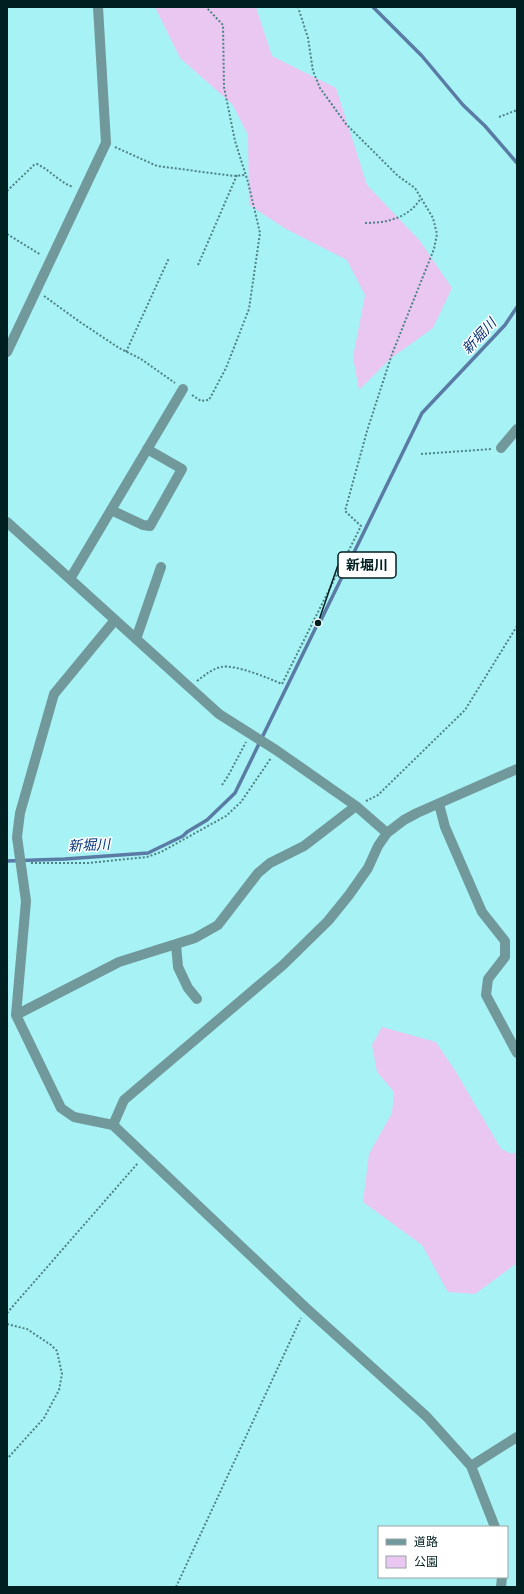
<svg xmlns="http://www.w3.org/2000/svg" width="524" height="1594" font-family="Rubik,'Noto Sans JP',sans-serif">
	<rect width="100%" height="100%" fill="#a7f2f5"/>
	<path fill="#e9c7f0" d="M155,7H256L272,56L336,88L367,185L420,241L452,288L433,328L390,359L359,390L353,357L365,295L347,260L286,229L249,205L248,135L232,104L180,58Z
		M382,1027L436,1042L456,1072L501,1149L512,1154L517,1151V1263L475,1294L448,1292L422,1245L363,1202L369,1154L392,1113L394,1092L377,1072L372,1045Z"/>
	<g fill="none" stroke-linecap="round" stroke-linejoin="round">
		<path stroke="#597ba4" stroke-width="3.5" d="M373,7L422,56L463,105L485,126L517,163
			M7,861L65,859L148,853L183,836L187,832L207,820L235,793L318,623L320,622L422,413L505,325L517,307"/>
		<path stroke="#4e8284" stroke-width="2" stroke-dasharray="2 2" stroke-linecap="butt" d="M499,117L517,110
			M115,147L157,166L234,176L245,175
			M7,191L34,165L37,164C50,170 59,182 73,187
			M365,223C387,223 409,218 421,198
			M7,234L41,255
			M198,265L237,175
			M44,296L80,322L119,348L141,359L175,383
			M126,352L169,258
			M192,395L201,401L209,400L226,368L249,309L260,233L248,182L235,141L224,87L223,25L206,7
			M421,454L492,449
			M197,681C205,675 212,669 221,667C235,664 268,678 282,684L361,526L345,511L367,431L392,354L434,249L437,234L433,218L415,188L398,176L346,124L320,88L313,71L308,38L298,7
			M222,785L228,776L246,742
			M366,801L378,795L465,710L517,626
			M31,863H88L147,857L161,852L226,816L241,802L271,758
			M7,1313L138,1163
			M7,1324L27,1329L51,1345L57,1351L62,1374L59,1390L44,1418L7,1459
			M176,1587L301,1318"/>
		<path stroke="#71989a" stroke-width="10" d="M7,352L106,143L98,7
			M501,448L517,429
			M111,510L143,525L150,526L182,469L147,449
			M7,522L219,714L276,750L356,806L387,833
			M70,579L183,389
			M115,620L54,694L20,813L17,837L26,901L16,1015L61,1108L74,1117L113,1125L306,1308L427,1417L471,1466L495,1527
			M136,639L161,567
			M439,804L445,827L482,912L505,941V957L488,979L486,995L517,1053
			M176,944L178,967L188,988L197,999
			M16,1015L119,962L195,938L218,925L258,873L270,863L304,846L356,806
			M113,1125L124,1100L283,965L328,921L349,895L368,868L378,846L387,833L404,820L417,813L517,769
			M471,1466L517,1437
			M501,1587L502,1577"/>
	</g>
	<g text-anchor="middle" stroke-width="3" stroke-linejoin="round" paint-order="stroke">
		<g font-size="14" font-style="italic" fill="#093477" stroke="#fff">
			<text transform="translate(479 336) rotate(-47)" y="5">新堀川</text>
			<text transform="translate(89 845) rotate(-3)" y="5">新堀川</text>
		</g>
	</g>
	<path fill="none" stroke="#001f20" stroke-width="1.5" d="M318 623L338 565"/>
	<circle fill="#001f20" stroke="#fff" stroke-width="1.5" cx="318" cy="623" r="4"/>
	<rect fill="#fff" stroke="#001f20" stroke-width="1.5" x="338" y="552" width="58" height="26" rx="4"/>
	<g font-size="14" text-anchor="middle" font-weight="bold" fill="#001f20">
		<text x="367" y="570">新堀川</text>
	</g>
	<rect width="524" height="1594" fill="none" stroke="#001f20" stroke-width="16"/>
	<rect x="378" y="1526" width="130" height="52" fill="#ffffff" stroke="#99a5a6"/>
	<rect x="386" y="1539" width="20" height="6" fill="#71989a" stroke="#99a5a6"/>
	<text x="414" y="1546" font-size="12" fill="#001f20">道路</text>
	<rect x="386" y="1556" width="20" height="12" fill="#e9c7f0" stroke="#99a5a6"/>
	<text x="414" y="1566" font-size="12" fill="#001f20">公園</text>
</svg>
